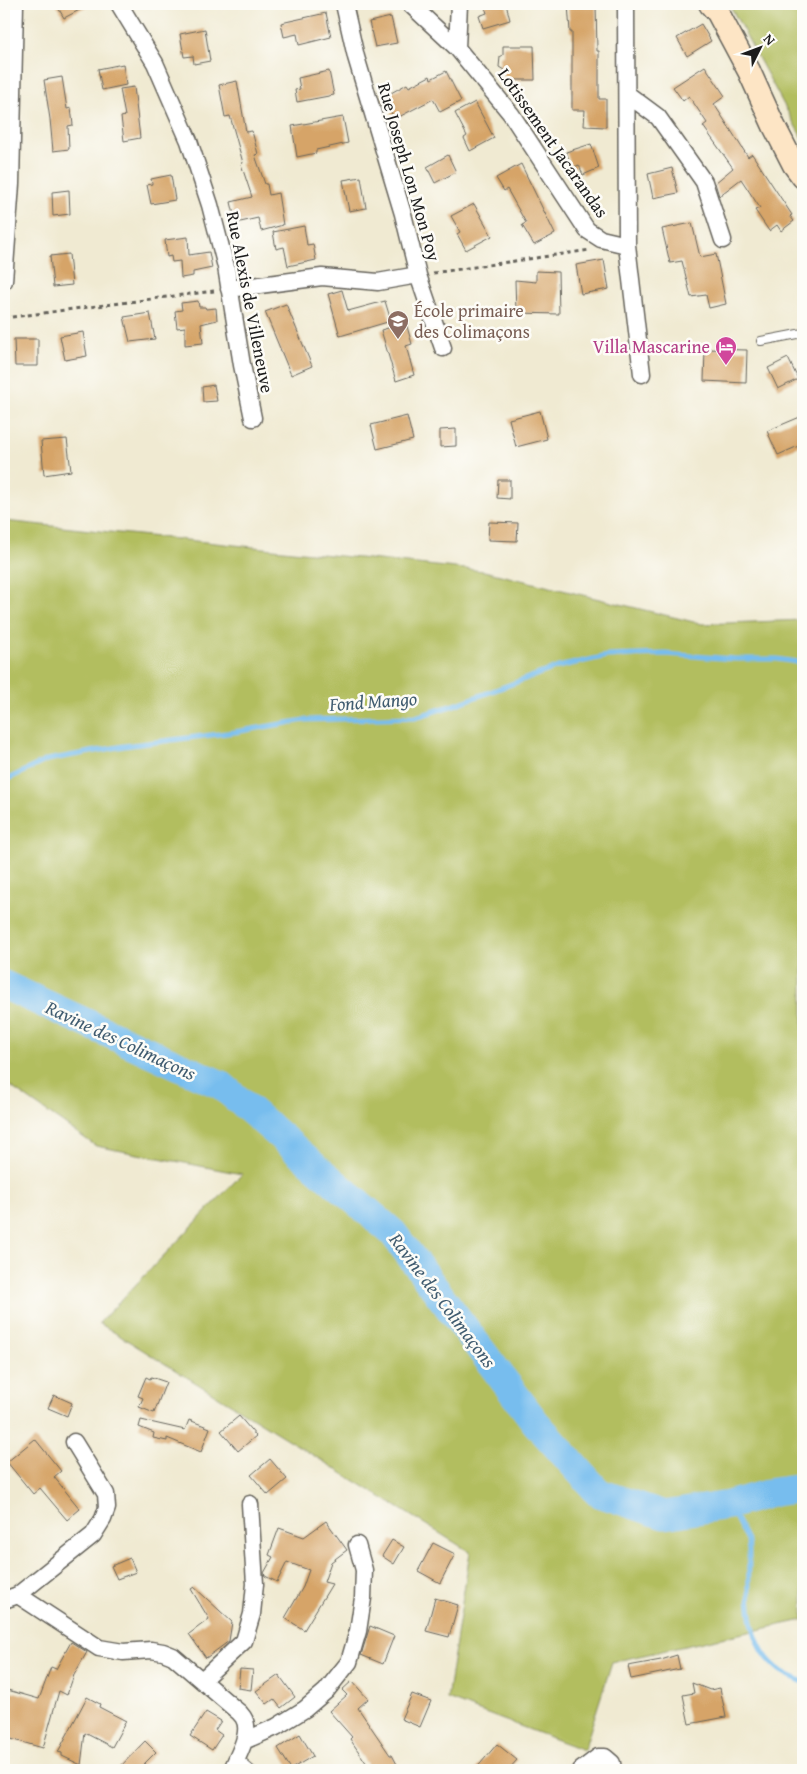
<svg xmlns="http://www.w3.org/2000/svg" width="807" height="1774" font-family="'Gentium Book Plus',serif">
	<rect width="100%" height="100%" fill="#fdfcf7"/>
	<filter id="ink" filterUnits="userSpaceOnUse"><feTurbulence type="fractalNoise" baseFrequency=".02" numOctaves="2"/><feDisplacementMap in="SourceGraphic" scale="10" xChannelSelector="R" yChannelSelector="G"/><feConvolveMatrix kernelMatrix="1 2 1 2 8 2 1 2 1" color-interpolation-filters="sRGB"/></filter>
	<filter id="wash" filterUnits="userSpaceOnUse"><feTurbulence type="fractalNoise" baseFrequency=".0096" numOctaves="4" result="noise"/><feDisplacementMap in="SourceGraphic" scale="20" xChannelSelector="R" yChannelSelector="G"/><feGaussianBlur stdDeviation="1.12" result="paint"/><feColorMatrix in="noise" values="0 0 0 0 0 0 0 0 0 0 0 0 0 0 0 0 0 1.4 0 .05"/><feComposite in="paint" operator="in"/></filter>
	<g filter="url(#wash)">
		<rect width="100%" height="100%" fill="#f0ead2"/>
		<path fill="#b2be5f" stroke="#676d3e" d="M729,4H803V140Z
			M4,521L484,571L702,624L803,620V1620L612,1662L584,1750L447,1699L470,1552L99,1323L242,1174L96,1146L4,1082Z"/>
		<g fill="none" stroke-linecap="round" stroke-linejoin="round">
			<path stroke="#77bdee" stroke-width="5" d="M4,781L47,760L124,746L235,732L305,720L416,717L457,704L558,667L607,656L665,654L735,659H777L803,663
				M729,1505L748,1542L749,1550C749,1588 744,1640 776,1667C784,1675 794,1677 803,1682"/>
			<path stroke="#77bdee" stroke-width="29" d="M4,985L221,1085L393,1233L536,1423L599,1493L664,1515L729,1505L774,1492L803,1488"/>
		</g>
		<g id="blocks">
			<path fill="#d6a467" d="M56,4H91L64,18Z
				M484,4H506L510,20L483,28L479,16L487,13Z
				M568,4H596L597,51H599V99H606V127L584,126L585,110H572V32H570Z
				M326,13L331,37L299,45L297,34L284,37L281,23Z
				M391,17L397,43L375,47L369,22Z
				M701,24L711,41L687,56L677,38Z
				M205,29L210,61L194,64L193,56L184,57L180,34Z
				M503,46H534L535,80H504V70L499,67L500,57L503,55Z
				M123,64L126,85L102,90L98,69Z
				M705,66L725,96L714,104L748,157L752,154L792,215L790,216L794,221L781,231L777,225L769,231L755,210L760,208L741,179L719,196L715,183L733,168L703,126L707,123L689,96L683,101L673,87Z
				M329,71L334,95L297,102L295,90L300,89L298,78Z
				M446,71L461,101L440,112L433,99L395,119L382,98L407,84L409,87L430,76L431,79Z
				M62,77L67,109L71,108L73,125L68,126L69,149L53,151L50,119L44,80Z
				M237,81L246,132L252,131L258,154L255,155L265,184H267L269,195L278,193L283,225L261,231L258,218L236,223L231,202L252,197L241,164L243,163L230,116L225,117L219,85Z
				M134,87L140,138L124,141L121,117L125,116L120,89Z
				M475,102L494,138L470,151L464,138L467,136L455,113Z
				M343,117L348,143L316,150V153L297,157L292,126Z
				M591,144L599,168L583,175L579,165L572,168L566,152Z
				M448,155L456,172L435,183L427,167Z
				M521,164L555,234L534,245L522,225L526,223L507,189L504,191L496,178Z
				M672,168L678,193L653,198L648,174Z
				M171,175L175,200L151,204L147,185L152,184L151,179Z
				M361,177L366,208L349,211L343,180Z
				M69,190L70,214L53,216L52,192Z
				M474,204L492,236L466,250L457,234L460,232L451,216Z
				M692,223L700,257L716,254L726,304L709,308L706,295L691,297L682,261L670,263L662,229Z
				M304,226L307,245L313,244L316,260L288,266L284,247L276,249L273,232Z
				M188,237L189,255L209,252L212,268L193,272V276L181,278L180,261L172,262L171,256L167,257L165,240Z
				M69,254L72,285L53,287L50,256Z
				M604,260L609,289L581,294L576,265Z
				M536,271L558,272L559,314L516,313L515,280L536,282Z
				M342,290L348,311L385,301L391,321L340,336L328,294Z
				M198,301L199,307H205L206,309L216,308L217,320L201,324L203,343L185,345V327L177,328L175,311L182,310L181,303Z
				M286,304L312,366L291,375L265,312Z
				M150,313L155,339L130,342L124,317Z
				M406,323L412,344L406,346L414,375L396,381L381,330Z
				M83,332L87,356L65,360L60,336Z
				M14,339H38V366H15Z
				M705,349L747,350L746,383L704,381Z
				M788,358L798,379L778,389L768,368Z
				M214,385L217,401L203,402L202,387Z
				M540,411L547,439L516,447L509,419Z
				M407,416L413,440L377,449L371,425Z
				M800,417L803,424V444L778,455L767,431Z
				M456,429V446L440,447V430Z
				M67,439L71,471L44,475L41,441Z
				M498,480H510V499L497,498Z
				M489,522L518,523L517,541L488,540Z
				M146,1377L150,1379L151,1377L166,1382L154,1413L139,1407L143,1398L138,1396Z
				M54,1395L72,1403L67,1416L48,1408Z
				M239,1416L256,1436L238,1451L221,1431Z
				M141,1420L185,1430L189,1420L210,1428L201,1452L167,1438V1441L153,1438L154,1433L139,1427Z
				M35,1439L61,1471L54,1477L80,1509L67,1520L40,1488L33,1494L7,1462Z
				M270,1459L287,1479L268,1495L251,1475Z
				M326,1521L347,1550L331,1562L324,1582L332,1584L304,1630L285,1618L303,1587L309,1570L287,1562L277,1582L265,1576L264,1573L273,1557L269,1555L279,1528L304,1537Z
				M392,1540L404,1547L394,1564L382,1556Z
				M433,1543L455,1554L440,1583L418,1571Z
				M130,1558L136,1572L117,1579L111,1566Z
				M194,1587L232,1622L229,1641L206,1658L189,1634L209,1619L191,1589Z
				M435,1598L458,1605L449,1637L426,1631Z
				M370,1626L394,1636L383,1664L361,1655Z
				M71,1642L87,1652L74,1675L67,1695L59,1691L43,1748L4,1737V1689L39,1699L51,1667L56,1669Z
				M677,1655L680,1669L631,1679L628,1666L661,1660Z
				M240,1669L253,1670L251,1690L238,1688Z
				M279,1675L295,1697L281,1708L274,1699L267,1704L256,1691Z
				M352,1681L368,1699L358,1708L390,1755H392L400,1770H371L350,1739L352,1737L329,1711L347,1695L342,1690Z
				M692,1683L710,1690L720,1688L726,1717L689,1724L683,1695L694,1693Z
				M412,1694L431,1701L420,1727L401,1719Z
				M87,1697L100,1704L99,1707L126,1721L112,1747L85,1733L81,1765L62,1756V1753L58,1752Z
				M206,1712L221,1721L215,1730L222,1735L212,1750L190,1736Z
				M300,1734L313,1756L291,1769L278,1748Z
				M145,1741L156,1752L143,1765L137,1770H117Z
				M497,1744L517,1760L508,1770H475Z"/>
		</g>
	</g>
	<g filter="url(#ink)">
		<use href="#blocks" fill-opacity="0" stroke="#66645c" stroke-width="1"/>
		<g fill="none" stroke-linecap="round" stroke-linejoin="round">
			<g stroke="#66645c" stroke-width="10">
				<path id="lane" d="M761,341L803,333
					M237,1758L251,1770"/>
			</g>
			<g stroke="#66645c" stroke-width="19">
				<path id="street" d="M119,4L155,63L189,141L210,205L226,267L242,365L253,418
					M344,4L356,57L403,214L418,275L443,348
					M410,4L457,48L511,114L587,230L601,239L627,245
					M626,4L627,245L642,374
					M457,48L459,4
					M627,94L658,117L704,182L723,240
					M4,281L11,184L15,4
					M229,289L322,277L378,282L418,275
					M18,1595L99,1648L123,1652L151,1650L163,1652L173,1656L235,1709C238,1711 241,1714 243,1717C253,1732 237,1756 232,1770
					M4,1600L18,1595L93,1535L103,1519L107,1508L106,1494L74,1442
					M202,1680L244,1641L252,1614L255,1584L250,1504
					M244,1741L276,1727L305,1709L326,1691L349,1662L358,1631L363,1598L364,1570L357,1545
					M581,1770L598,1757H605L612,1763L613,1770"/>
			</g>
			<g stroke="#66645c" stroke-width="25">
				<path id="secondary" d="M710,4L718,13L749,71L774,126L794,165L803,177"/>
			</g>
			<path stroke="#66645c" stroke-width="3" stroke-dasharray="4 4" stroke-linecap="butt" d="M433,273L590,250
				M4,318L214,291"/>
			<use href="#lane" stroke="#fff" stroke-width="8"/>
			<use href="#street" stroke="#fff" stroke-width="16"/>
			<use href="#secondary" stroke="#fde5c5" stroke-width="22"/>
		</g>
	</g>
	<defs>
		<g id="school-pin" transform="scale(1.125)"><path d="M0 17L-7.5 6A9.5 9.5 0 1 1 7.5 6Z" fill="#8d6e63" stroke="#fdfcf7"/><path d="M0-5L7-2L0 1L-7-2ZM-4 1L0 2.5L4 1V4Q0 6-4 4Z" fill="#fff"/></g>
		<g id="hotel-pin" transform="scale(1.125)"><path d="M0 17L-7.5 6A9.5 9.5 0 1 1 7.5 6Z" fill="#d1479c" stroke="#fdfcf7"/><path d="M-6-4.5h1.5V1H6V5H4.5V3h-9V5H-6ZM-4 0a1.8 1.8 0 1 1 3.6 0ZM.5 0V-2.5h3Q6-2.5 6 0Z" fill="#fff"/></g>
	</defs>
	<g fill-rule="evenodd">
		<use href="#school-pin" x="398" y="321"/>
		<use href="#hotel-pin" x="726" y="347"/>
	</g>
	<g text-anchor="middle" stroke-width="5" stroke-linejoin="round" paint-order="stroke">
		<g font-size="18" fill="#1c1c1c" stroke="#fdfcf7">
			<text transform="translate(553 143) rotate(55)" y="6">Lotissement Jacarandas</text>
			<text transform="translate(409 172) rotate(74)" y="6">Rue Joseph Lon Mon Poy</text>
			<text transform="translate(250 302) rotate(79)" y="6">Rue Alexis de Villeneuve</text>
		</g>
		<g font-size="18" fill="#785e54" stroke="#fdfcf7" text-anchor="start">
			<text x="414" y="317">École primaire<tspan x="414" dy="21">des Colimaçons</tspan></text>
		</g>
		<g font-size="18" fill="#b23c85" stroke="#fdfcf7" text-anchor="end">
			<text x="710" y="353">Villa Mascarine</text>
		</g>
		<g font-size="19" font-style="italic" fill="#405c70" stroke="#fdfcf7">
			<text transform="translate(373 701) rotate(-4)" y="7">Fond Mango</text>
			<text transform="translate(121 1040) rotate(25)" y="7">Ravine des Colimaçons</text>
			<text transform="translate(443 1300) rotate(53)" y="7">Ravine des Colimaçons</text>
		</g>
	</g>
	<rect width="807" height="1774" fill="none" stroke="#fdfcf7" stroke-width="20"/>
	<g transform="translate(760 48) rotate(48)" stroke="#fdfcf7" stroke-width="4" paint-order="stroke">
	<path d="M0-4L9 19L0 12L-9 19Z" fill="#1c1c1c"/>
	<text y="-8" font-size="14" font-weight="bold" text-anchor="middle" fill="#1c1c1c">N</text>
	</g>
</svg>
